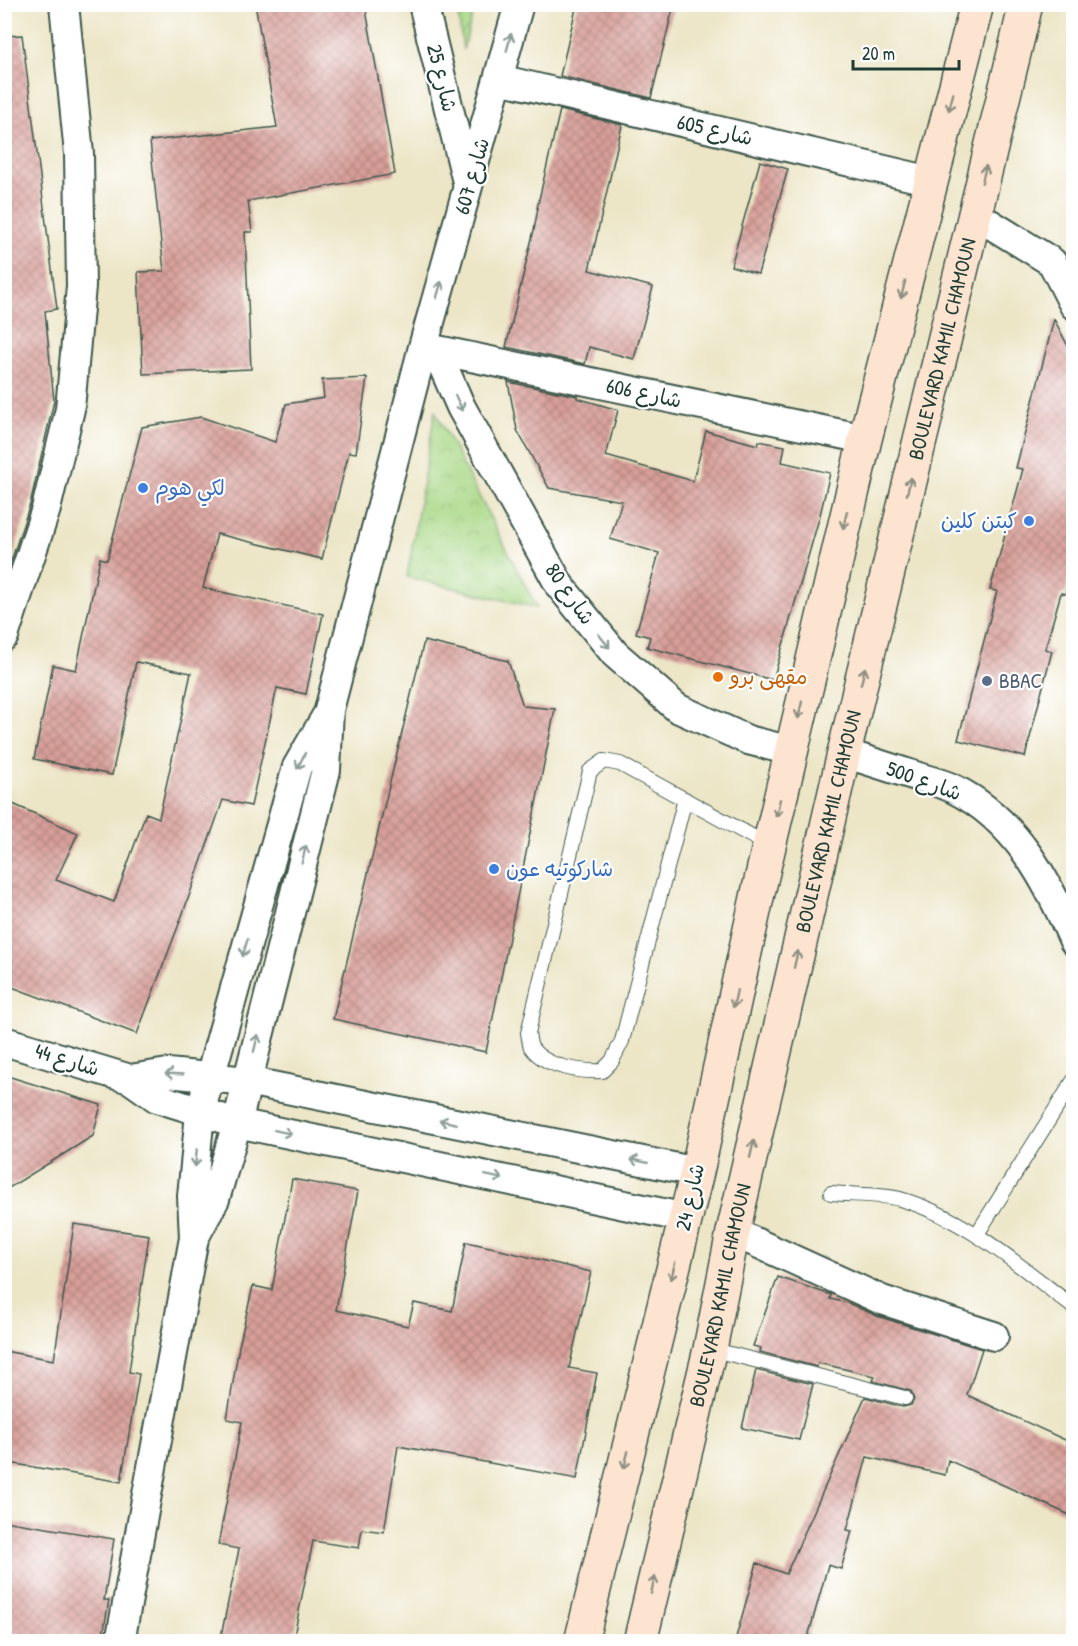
<svg xmlns="http://www.w3.org/2000/svg" width="1078" height="1646" font-family="'Patrick Hand','Playpen Sans Arabic',sans-serif">
	<defs>
		<pattern id="park-crowns" width="20" height="18" patternUnits="userSpaceOnUse" patternTransform="scale(1.5)"><rect width="20" height="18" fill="#a9d886"/><path d="M2 6a3 3 0 1 1 6 0M12 15a3 3 0 1 1 6 0" fill="none" stroke="#91ba74"/></pattern>
		<pattern id="garden-furrows" width="10" height="10" patternUnits="userSpaceOnUse" patternTransform="scale(1.5)"><rect width="10" height="10" fill="#a9d886"/><path d="M-1 1l2-2M0 10L10 0M9 11l2-2" fill="none" stroke="#91ba74"/></pattern>
		<pattern id="building-cross-hatch" width="8" height="8" patternUnits="userSpaceOnUse" patternTransform="scale(1.5)"><rect width="8" height="8" fill="#d99f9a"/><path d="M0 0l8 8M0 8l8-8" fill="none" stroke="#af837e"/></pattern>
	</defs>
	<rect width="100%" height="100%" fill="#fff"/>
	<filter id="ink" filterUnits="userSpaceOnUse"><feTurbulence type="fractalNoise" baseFrequency=".0167" numOctaves="2"/><feDisplacementMap in="SourceGraphic" scale="12" xChannelSelector="R" yChannelSelector="G"/><feConvolveMatrix kernelMatrix="1 2 1 2 8 2 1 2 1" color-interpolation-filters="sRGB"/></filter>
	<filter id="wash" filterUnits="userSpaceOnUse"><feTurbulence type="fractalNoise" baseFrequency=".008" numOctaves="4" result="noise"/><feDisplacementMap in="SourceGraphic" scale="24" xChannelSelector="R" yChannelSelector="G"/><feGaussianBlur stdDeviation="1.35" result="paint"/><feColorMatrix in="noise" values="0 0 0 0 0 0 0 0 0 0 0 0 0 0 0 0 0 1.4 0 .05"/><feComposite in="paint" operator="in"/></filter>
	<g filter="url(#wash)">
		<rect width="100%" height="100%" fill="#ece5c6"/>
		<path fill="url(#park-crowns)" stroke="#648a5d" stroke-width="1.5" d="M435,411L537,608L407,577Z"/>
		<path fill="url(#garden-furrows)" stroke="#648a5d" stroke-width="1.5" d="M457,5H475L463,50Z"/>
		<g id="blocks">
			<path fill="url(#building-cross-hatch)" d="M255,4H365L395,174L248,201L252,232H245L251,369L143,374L138,272L164,271L150,141L277,127Z
				M577,4H674L651,98L560,76Z
				M22,35L57,309L45,311L54,401L30,504L6,576H4V36Z
				M560,110L622,125L589,270L653,287L634,359L589,347L585,364L506,347L534,230L538,208H537Z
				M760,161L788,169L758,274L731,266Z
				M1054,319L1074,358V564L1065,594L1061,593L1045,649L1052,651L1025,757L958,740L997,591L990,590L1023,469L1016,468Z
				M367,378L356,453L349,452L322,559L217,534L203,588L323,614L306,694L277,688L251,806L223,800L182,916L137,1034L4,984V800L78,833L56,880L114,902L146,813L159,818L191,673L136,662L112,775L34,759L53,665L76,670L100,558L107,560L142,427L201,417L275,442L286,404L324,398L322,380Z
				M508,382L577,396V398L618,410L606,456L693,481L706,431L758,445L759,441L785,446L782,462L830,473L820,515L773,680L647,647L650,637L636,633L659,553L610,539L622,501L549,488L517,430Z
				M424,641L508,661L523,706L555,709L486,1052L333,1019Z
				M4,1075L101,1105L93,1136L4,1191Z
				M292,1179L358,1191L336,1310L408,1326L414,1303L452,1311L466,1242L500,1249V1250L591,1272L569,1368L597,1373L577,1479L398,1446L384,1532L362,1529L359,1548L313,1541L293,1641H220L239,1549L218,1545L242,1422L227,1419L239,1346L253,1286L272,1290Z
				M74,1224L149,1235L129,1372L139,1374L121,1482L4,1462V1351L54,1360Z
				M778,1277L831,1295L830,1299L848,1303L877,1316L982,1349L967,1395L1074,1444V1517L948,1460L945,1475L867,1457L847,1530L852,1531L841,1569L828,1565L807,1641H735L757,1563L786,1574L865,1397L903,1407L911,1405L914,1400L911,1391L873,1381L875,1376L818,1363L817,1367L760,1352L761,1348L753,1346Z
				M756,1370L813,1384L799,1440L742,1428Z
				M4,1521L114,1539L104,1600H109L102,1641H4Z"/>
		</g>
	</g>
	<g filter="url(#ink)">
		<use href="#blocks" fill-opacity="0" stroke="#3e564a" stroke-width="1.5"/>
		<g fill="none" stroke-linecap="round" stroke-linejoin="round">
			<g stroke="#3e564a" stroke-width="16">
				<path id="service" d="M685,799L622,1041L612,1061L602,1071C580,1072 544,1067 531,1047C529,1043 529,1037 528,1033L590,771L604,761L620,764L768,845
					M831,1193C850,1195 882,1194 900,1199C966,1218 1018,1265 1072,1306
					M977,1234L1074,1080
					M710,1349L905,1398"/>
			</g>
			<g stroke="#3e564a" stroke-width="32">
				<path id="minor" d="M423,4L468,186
					M499,79L931,181
					M974,214L1052,262L1074,305
					M423,347L865,439
					M436,350L461,407L560,586L615,654L677,708L748,740L791,751
					M4,636L46,509L70,409L81,286L79,154L64,4
					M844,753C869,761 894,769 919,777C931,781 943,783 954,789C1016,820 1047,880 1074,941
					M4,1041L130,1079L157,1098L237,1123L686,1218
					M130,1079L168,1073L247,1081L697,1172
					M733,1232L882,1300L994,1336
					M194,1238L215,1199L237,1123L326,770L329,710L423,347L519,4
					M120,1642L194,1238L192,1196L200,1113L297,767L327,715"/>
			</g>
			<g stroke="#3e564a" stroke-width="36">
				<g id="secondary">
					<path d="M581,1642L697,1172L758,893L865,439L977,4"/>
					<path id="s1" d="M640,1642L710,1349L733,1232L844,753L1026,4"/>
				</g>
			</g>
			<use href="#service" stroke="#fff" stroke-width="14"/>
			<use href="#minor" stroke="#fff" stroke-width="28"/>
			<use href="#secondary" stroke="#fde4d1" stroke-width="33"/>
		</g>
		<defs><path id="oneway-shaft" d="M-6 0H5M1.5-3L5.5 0L1.5 3" fill="none" stroke-width="1.6" stroke-linecap="round" stroke-linejoin="round" transform="scale(1.5)"/></defs>
		<g stroke="#8f9e9a">
			<use href="#oneway-shaft" transform="translate(509 42) rotate(-75)"/>
			<use href="#oneway-shaft" transform="translate(439 290) rotate(-74)"/>
			<use href="#oneway-shaft" transform="translate(459 403) rotate(64)"/>
			<use href="#oneway-shaft" transform="translate(604 641) rotate(51)"/>
			<use href="#oneway-shaft" transform="translate(301 761) rotate(117)"/>
			<use href="#oneway-shaft" transform="translate(304 854) rotate(-76)"/>
			<use href="#oneway-shaft" transform="translate(245 948) rotate(106)"/>
			<use href="#oneway-shaft" transform="translate(256 1043) rotate(-76)"/>
			<use href="#oneway-shaft" transform="translate(174 1074) rotate(-177)"/>
			<use href="#oneway-shaft" transform="translate(448 1122) rotate(-168)"/>
			<use href="#oneway-shaft" transform="translate(283 1132) rotate(12)"/>
			<use href="#oneway-shaft" transform="translate(196 1158) rotate(95)"/>
			<use href="#oneway-shaft" transform="translate(639 1161) rotate(-168)"/>
			<use href="#oneway-shaft" transform="translate(494 1177) rotate(12)"/>
		</g>
		<g stroke="#8e9082">
			<use href="#oneway-shaft" transform="translate(951 102) rotate(105)"/>
			<use href="#oneway-shaft" transform="translate(984 174) rotate(-76)"/>
			<use href="#oneway-shaft" transform="translate(903 290) rotate(104)"/>
			<use href="#oneway-shaft" transform="translate(909 486) rotate(-76)"/>
			<use href="#oneway-shaft" transform="translate(845 520) rotate(103)"/>
			<use href="#oneway-shaft" transform="translate(863 676) rotate(-76)"/>
			<use href="#oneway-shaft" transform="translate(800 710) rotate(103)"/>
			<use href="#oneway-shaft" transform="translate(778 808) rotate(103)"/>
			<use href="#oneway-shaft" transform="translate(796 959) rotate(-77)"/>
			<use href="#oneway-shaft" transform="translate(735 999) rotate(102)"/>
			<use href="#oneway-shaft" transform="translate(752 1149) rotate(-77)"/>
			<use href="#oneway-shaft" transform="translate(673 1271) rotate(104)"/>
			<use href="#oneway-shaft" transform="translate(626 1460) rotate(104)"/>
			<use href="#oneway-shaft" transform="translate(653 1585) rotate(-77)"/>
		</g>
	</g>
	<g fill="#3f7fe0" stroke="#fff" stroke-width="2">
		<circle cx="143" cy="488" r="6"/>
		<circle cx="1029" cy="521" r="6"/>
		<circle cx="494" cy="869" r="6"/>
	</g>
	<circle fill="#e8710a" stroke="#fff" stroke-width="2" cx="718" cy="677" r="6"/>
	<circle fill="#5c6f8a" stroke="#fff" stroke-width="2" cx="987" cy="681" r="6"/>
	<g text-anchor="middle" stroke-width="4.5" stroke-linejoin="round" paint-order="stroke">
		<g font-size="21" fill="#1f3d34" stroke="#fff">
			<text transform="translate(442 78) rotate(76)" y="7">شارع 25</text>
			<text transform="translate(715 130) rotate(13)" y="7">شارع 605</text>
			<text transform="translate(472 176) rotate(-74)" y="7">شارع 607</text>
			<text dy="7" stroke="none"><textPath href="#s1" startOffset="1328">BOULEVARD KAMIL CHAMOUN</textPath></text>
			<text transform="translate(644 393) rotate(12)" y="7">شارع 606</text>
			<text transform="translate(570 594) rotate(55)" y="7">شارع 80</text>
			<text transform="translate(924 781) rotate(20)" y="7">شارع 500</text>
			<text dy="7" stroke="none"><textPath href="#s1" startOffset="842">BOULEVARD KAMIL CHAMOUN</textPath></text>
			<text transform="translate(67 1060) rotate(17)" y="7">شارع 44</text>
			<text transform="translate(690 1197) rotate(-77)" y="7">شارع 24</text>
			<text dy="7" stroke="none"><textPath href="#s1" startOffset="356">BOULEVARD KAMIL CHAMOUN</textPath></text>
		</g>
		<g font-size="21" fill="#366cbe" stroke="#fff" text-anchor="start">
			<text x="155" y="495">لكي هوم</text>
			<text x="1017" y="528" text-anchor="end">كبتن كلين</text>
			<text x="506" y="876">شاركوتيه عون</text>
		</g>
		<g font-size="21" fill="#c56008" stroke="#fff" text-anchor="start">
			<text x="730" y="684">مقهى برو</text>
		</g>
		<g font-size="21" fill="#4e5e75" stroke="#fff" text-anchor="start">
			<text x="999" y="688">BBAC</text>
		</g>
	</g>
	<rect width="1078" height="1646" fill="none" stroke="#fff" stroke-width="24"/>
	<path d="M853 60v9h106v-9" fill="none" stroke="#1f3d34" stroke-width="3"/>
	<text x="862" y="60" font-size="18" fill="#1f3d34" stroke="#ffffff" stroke-width="4.5" paint-order="stroke">20 m</text>
</svg>
